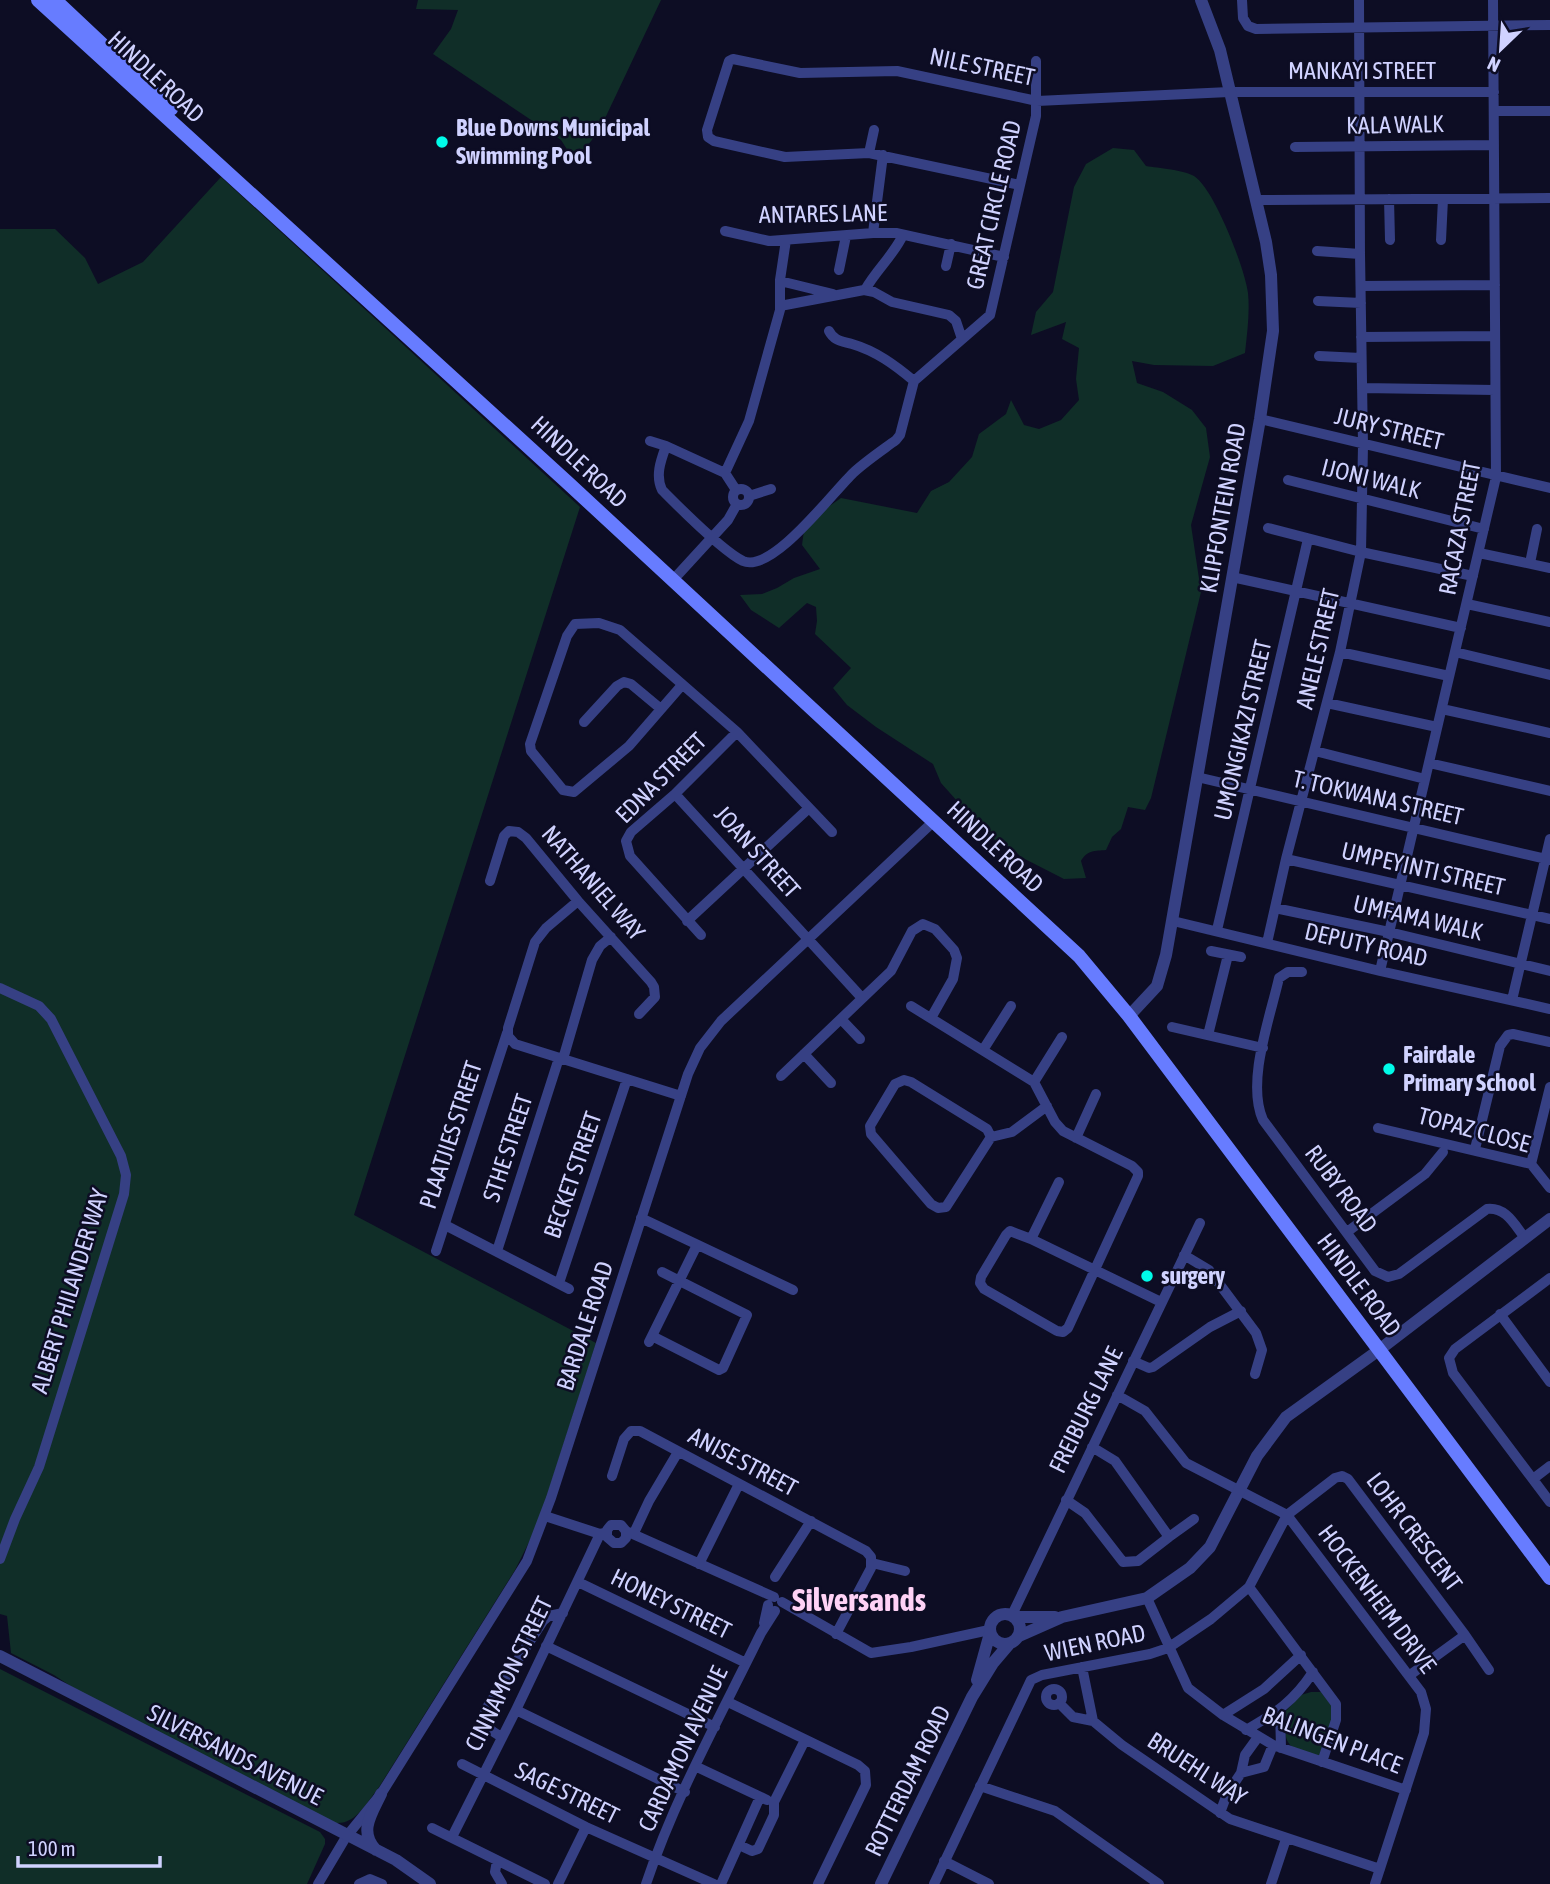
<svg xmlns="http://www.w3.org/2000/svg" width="1550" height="1884" font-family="'Asap Condensed',sans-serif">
	<rect width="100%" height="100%" fill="#0d0d24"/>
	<path fill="#102e28" d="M418,0H661L599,131L572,165L570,154L561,140L433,54L451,29L458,10L416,9Z
		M1113,148L1134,150L1146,166C1158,168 1184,170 1194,176C1214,188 1245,269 1248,293C1250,313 1247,334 1245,353L1213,366L1154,365L1132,361L1137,383L1163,392L1192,410L1206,428L1210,457L1191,525L1201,592L1151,798L1145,810L1128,807L1121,829L1112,837L1106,850C1095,851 1087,850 1081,861L1086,878L1064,879L1021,857L1011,847L1001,845L983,830L941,783L933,764L876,727L847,705L833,688L851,668L815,634L817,621L816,607L807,603L779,628L751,610L740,595L762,594L777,588L794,578L820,569L802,545L805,523L841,498L917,513L931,491L949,482L972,457L979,434L1006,414L1011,400L1024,425L1039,429L1061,420L1079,400L1076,379L1079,348L1062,339L1066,322L1031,335L1036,312L1053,292L1074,187L1086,164Z
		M221,177L580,507L354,1215L596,1343L538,1524L515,1570L379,1787C367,1802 356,1825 335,1823L87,1697L54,1675L11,1653L7,1616L0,1614V229H55L85,258L98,284L143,262Z
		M0,1669L320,1832L325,1839V1844L307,1884H0Z
		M1311,1692H1321L1335,1710L1319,1756C1286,1748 1285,1747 1284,1713L1301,1695Z"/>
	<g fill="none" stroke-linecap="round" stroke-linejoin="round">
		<path stroke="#364084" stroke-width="10" d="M1242,0L1243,18L1248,26L1256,29L1550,25
			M1494,111H1550
			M1295,147L1494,145
			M869,153L874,130
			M1020,185L869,153L785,157L714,141L708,137L707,130L729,61L733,59L800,73L897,71L1037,101L1229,92H1494
			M1389,199L1390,240
			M1256,200L1550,198
			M725,231L769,241L873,233H896L1004,257
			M873,233L883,155
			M1441,240L1443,199
			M1317,251L1360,254
			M946,266L951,244
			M839,270L846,236
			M780,281L833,294
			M1361,286L1495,285
			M865,290C876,270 893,256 903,235
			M1318,301L1361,303
			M780,306L864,290L874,292L892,302L949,315L956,321L962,339
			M829,331C834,341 842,341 852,344C876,351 895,365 914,381
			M1361,337L1495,336
			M1319,356L1361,358
			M1362,388L1495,390
			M1260,419L1550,488
			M650,441L666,446L725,473L736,490
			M666,446C661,460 655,475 662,490C679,507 722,551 743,561C772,574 833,492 853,473C866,461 881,451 896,440L900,435L914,381L990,315L1036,116V61
			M725,473L749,421L780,310V280L786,240
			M1288,480L1484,529
			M733 497a8 8 0 1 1 16 0a8 8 0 1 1-16 0Z
			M749,496L771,489
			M1268,528L1361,552L1473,576
			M1479,553L1550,568
			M1530,563L1537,529
			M1232,577L1461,628
			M673,580L728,520L737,504
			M1467,604L1550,622
			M1340,652L1449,676
			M1455,652L1550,675
			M682,685L629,746L574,792L563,790L531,751L530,744L567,636L575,624L599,623L620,630L737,732
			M1327,703L1437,727
			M1442,709L1550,733
			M584,722L617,686L624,682L631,684L661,709
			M1315,751L1425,779
			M1429,763L1550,791
			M1197,777L1550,860
			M675,794L862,998
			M1286,859L1550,919
			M490,881L504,836L509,831L518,832L526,838L578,901L651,982L654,987L655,997L639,1014
			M578,901L546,928L535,942L508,1028V1036L515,1044L681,1096
			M1275,908L1389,932L1550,971
			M687,921L809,808
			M1173,921L1380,971L1550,1009
			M1217,930L1308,539
			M701,935L630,856L626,841L631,832L675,794L737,732L832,832
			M1267,943L1286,859L1340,652L1361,552L1363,445L1360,254L1359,0
			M1211,951L1241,957
			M1380,971L1496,477L1493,0
			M1302,972H1288L1279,978C1270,1018 1246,1082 1263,1120L1375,1271L1388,1277L1399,1274L1487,1209C1506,1207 1514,1224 1525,1238
			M0,988L39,1006L51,1019L121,1156L126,1175L124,1194L39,1467L15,1519L0,1559
			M1512,1000L1550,839
			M911,1006L1034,1082L1055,1122L1063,1131L1132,1166L1138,1172V1176L1068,1328L1063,1332L1057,1331L984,1289L980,1283L981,1277L1006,1235L1010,1231L1031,1239L1161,1302
			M841,1019L860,1039
			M1172,1027L1263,1048
			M1208,1035L1228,955
			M983,1050L1011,1006
			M804,1054L831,1083
			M563,1059L592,960L600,946L611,937
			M781,1076L891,971L912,931L923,924L935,929L954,950L957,958L953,979L931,1018
			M904,1080L911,1082L987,1129L991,1137L946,1207L938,1208L931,1204L871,1134L870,1126L895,1084Z
			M1034,1082L1062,1037
			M1378,1128L1531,1164L1550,1188
			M991,1137L1012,1132L1047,1106
			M1076,1138L1096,1094
			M1475,1149L1500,1046L1508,1035L1513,1034L1550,1042
			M1531,1164L1550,1087
			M641,1218L793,1290
			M445,1225L569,1289
			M1347,1232L1425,1174L1443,1152
			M1031,1239L1059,1182
			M436,1251L507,1033
			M497,1251L559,1058
			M1184,1255L1209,1270L1256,1333L1262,1350L1255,1374
			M1550,1278L1455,1349L1449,1358L1453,1373L1550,1502
			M559,1283L627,1079
			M1500,1314L1550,1382
			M652,1336L719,1370L723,1368L747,1315L662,1272
			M649,1342L697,1245
			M1133,1361L1149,1368L1153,1367L1210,1327L1241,1311
			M1117,1395L1145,1411L1186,1463L1287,1515L1421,1692L1426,1709L1424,1733L1375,1884
			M612,1476L624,1439L631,1431H640L866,1551L871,1557V1568L836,1634
			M1533,1479L1550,1466
			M1066,1500L1085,1513L1123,1562L1138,1561L1169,1537L1115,1461L1092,1447
			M545,1516L600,1534
			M626,1531V1538L621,1543H614L607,1537V1530L611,1525H621L626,1531L774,1597
			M634,1533L649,1501L678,1452
			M1169,1537L1194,1519
			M872,1563L905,1571
			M699,1564L739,1484
			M775,1577L811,1521
			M578,1582L746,1663
			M1249,1587L1336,1704V1720L1322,1762
			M1147,1598L1188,1688L1223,1715L1273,1745L1406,1790
			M782,1602L871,1653L911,1647L989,1630
			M1012,1615L1200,1223
			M764,1623L768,1605
			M1465,1635L1489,1670
			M546,1646L715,1727
			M1082,1667L1093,1721
			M1046 1697a8 8 0 1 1 16 0a8 8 0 1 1-16 0Z
			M728,1702L858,1765L865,1771L866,1785L818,1884
			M1059,1703L1073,1717L1093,1721L1122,1745L1230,1819L1380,1869
			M516,1710L685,1792
			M1280,1710L1281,1748
			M1223,1715L1264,1689L1301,1655
			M1246,1730C1276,1713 1294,1701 1313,1672
			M502,1737C489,1730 481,1725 486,1709L543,1621L549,1616L563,1613
			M462,1764L586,1827L714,1884
			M697,1767L767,1800
			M1241,1773L1264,1767L1273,1745
			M980,1786L1055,1811L1159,1884
			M1220,1813L1227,1794L1241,1773L1245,1755L1258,1737
			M432,1828L545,1884
			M452,1837L516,1710L600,1534L607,1532
			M739,1845L752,1851L758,1849L774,1815V1802L805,1740
			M497,1861L495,1872L502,1884
			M944,1861L989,1884
			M318,1884L346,1837L381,1794L527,1561L551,1498L688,1074L700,1048L721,1021L934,821
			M359,1884L370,1879L382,1884
			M558,1884L586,1827
			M646,1884C675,1797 721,1715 761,1633L775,1611
			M721,1884L760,1797
			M934,1884L1031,1680L1042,1675L1150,1654L1168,1648L1211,1619L1249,1587L1287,1515L1335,1478L1342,1476L1348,1479L1465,1635L1410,1675
			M1271,1884L1286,1839"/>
		<path stroke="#364084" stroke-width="12" d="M1129,1016L1157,986L1166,955L1260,419L1273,331L1271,275L1266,242L1220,50L1201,0
			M990 1629a15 15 0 1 1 30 0a15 15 0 1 1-30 0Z
			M1015,1617H1055
			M1019,1636L1062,1617L1147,1598L1190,1568L1210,1547L1257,1456L1286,1417L1379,1350L1550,1219
			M0,1656L396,1860L430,1884
			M977,1680L990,1633
			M376,1850C358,1832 372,1813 381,1794
			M881,1884L972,1697L993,1663L1010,1643"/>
		<path stroke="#677cff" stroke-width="14" d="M38,0L568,483L1079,956L1129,1016L1550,1578
			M55,0L171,109"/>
	</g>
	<g fill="#00fbe9" stroke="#0d0d24" stroke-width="2.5">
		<circle cx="442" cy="142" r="7"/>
		<circle cx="1389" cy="1069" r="7"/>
		<circle cx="1147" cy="1276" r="7"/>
	</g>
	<g text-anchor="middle" stroke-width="5" stroke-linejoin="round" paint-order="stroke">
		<g font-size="24" fill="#d0d2ff" stroke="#0d0d24">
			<text transform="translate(982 67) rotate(12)" y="8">NILE STREET</text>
			<text x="1362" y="79">MANKAYI STREET</text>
			<text transform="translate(156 77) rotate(43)" y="8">HINDLE ROAD</text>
			<text transform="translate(1395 125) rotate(-1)" y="8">KALA WALK</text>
			<text transform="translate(994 205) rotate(-77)" y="8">GREAT CIRCLE ROAD</text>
			<text transform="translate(823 214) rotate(-1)" y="8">ANTARES LANE</text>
			<text transform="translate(1389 429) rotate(14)" y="8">JURY STREET</text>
			<text transform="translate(579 462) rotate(43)" y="8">HINDLE ROAD</text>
			<text transform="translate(1371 479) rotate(14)" y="8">IJONI WALK</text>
			<text transform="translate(1223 508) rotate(-80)" y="8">KLIPFONTEIN ROAD</text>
			<text transform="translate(1460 528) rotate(-79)" y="8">RACAZA STREET</text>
			<text transform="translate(1318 649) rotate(-77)" y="8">ANELE STREET</text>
			<text transform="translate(1243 730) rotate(-77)" y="8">UMONGIKAZI STREET</text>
			<text transform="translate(661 778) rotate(-45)" y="8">EDNA STREET</text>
			<text transform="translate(1378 798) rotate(13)" y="8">T. TOKWANA STREET</text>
			<text transform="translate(995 847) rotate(43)" y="8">HINDLE ROAD</text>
			<text transform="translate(757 852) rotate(48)" y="8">JOAN STREET</text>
			<text transform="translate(1423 869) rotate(13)" y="8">UMPEYINTI STREET</text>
			<text transform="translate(593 883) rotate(49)" y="8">NATHANIEL WAY</text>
			<text transform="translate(1418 918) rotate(13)" y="8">UMFAMA WALK</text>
			<text transform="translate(1366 945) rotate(13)" y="8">DEPUTY ROAD</text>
			<text transform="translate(1474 1130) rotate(15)" y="8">TOPAZ CLOSE</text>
			<text transform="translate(451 1135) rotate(-72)" y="8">PLAATJIES STREET</text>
			<text transform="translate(508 1148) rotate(-72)" y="8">STHE STREET</text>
			<text transform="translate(573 1175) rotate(-71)" y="8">BECKET STREET</text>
			<text transform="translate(1341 1189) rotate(53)" y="8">RUBY ROAD</text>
			<text transform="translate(1359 1285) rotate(53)" y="8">HINDLE ROAD</text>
			<text transform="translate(70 1291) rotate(-73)" y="8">ALBERT PHILANDER WAY</text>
			<text transform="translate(585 1326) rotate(-72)" y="8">BARDALE ROAD</text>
			<text transform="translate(1086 1410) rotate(-64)" y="8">FREIBURG LANE</text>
			<text transform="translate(743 1462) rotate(28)" y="8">ANISE STREET</text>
			<text transform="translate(1414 1532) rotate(53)" y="8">LOHR CRESCENT</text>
			<text transform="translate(1377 1599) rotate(53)" y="8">HOCKENHEIM DRIVE</text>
			<text transform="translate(671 1604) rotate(26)" y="8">HONEY STREET</text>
			<text transform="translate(1095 1643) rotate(-12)" y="8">WIEN ROAD</text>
			<text transform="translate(509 1674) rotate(-64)" y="8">CINNAMON STREET</text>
			<text transform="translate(1332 1740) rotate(21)" y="8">BALINGEN PLACE</text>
			<text transform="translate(683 1749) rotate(-65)" y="8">CARDAMON AVENUE</text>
			<text transform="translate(235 1755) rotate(27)" y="8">SILVERSANDS AVENUE</text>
			<text transform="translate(1197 1769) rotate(33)" y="8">BRUEHL WAY</text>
			<text transform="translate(908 1781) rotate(-64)" y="8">ROTTERDAM ROAD</text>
			<text transform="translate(567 1793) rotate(26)" y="8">SAGE STREET</text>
		</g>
		<g font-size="24" font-weight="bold" fill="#d0d2ff" stroke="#0d0d24" text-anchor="start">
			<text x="456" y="136">Blue Downs Municipal<tspan x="456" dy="28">Swimming Pool</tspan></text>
			<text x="1403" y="1063">Fairdale<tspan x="1403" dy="28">Primary School</tspan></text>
			<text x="1161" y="1284">surgery</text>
		</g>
		<g font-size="32" font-weight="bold" fill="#ffd2f6" stroke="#0d0d24">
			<text x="859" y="1611">Silversands</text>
		</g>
	</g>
	<g transform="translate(1501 49) rotate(205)" stroke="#0d0d24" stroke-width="5" paint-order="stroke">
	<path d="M0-5L12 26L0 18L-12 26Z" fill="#d0d2ff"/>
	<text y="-10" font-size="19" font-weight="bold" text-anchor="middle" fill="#d0d2ff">N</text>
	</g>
	<path d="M18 1856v10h142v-10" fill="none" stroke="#d0d2ff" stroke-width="3.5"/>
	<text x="28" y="1856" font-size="21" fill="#d0d2ff" stroke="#0d0d24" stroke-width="5" paint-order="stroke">100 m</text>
</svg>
